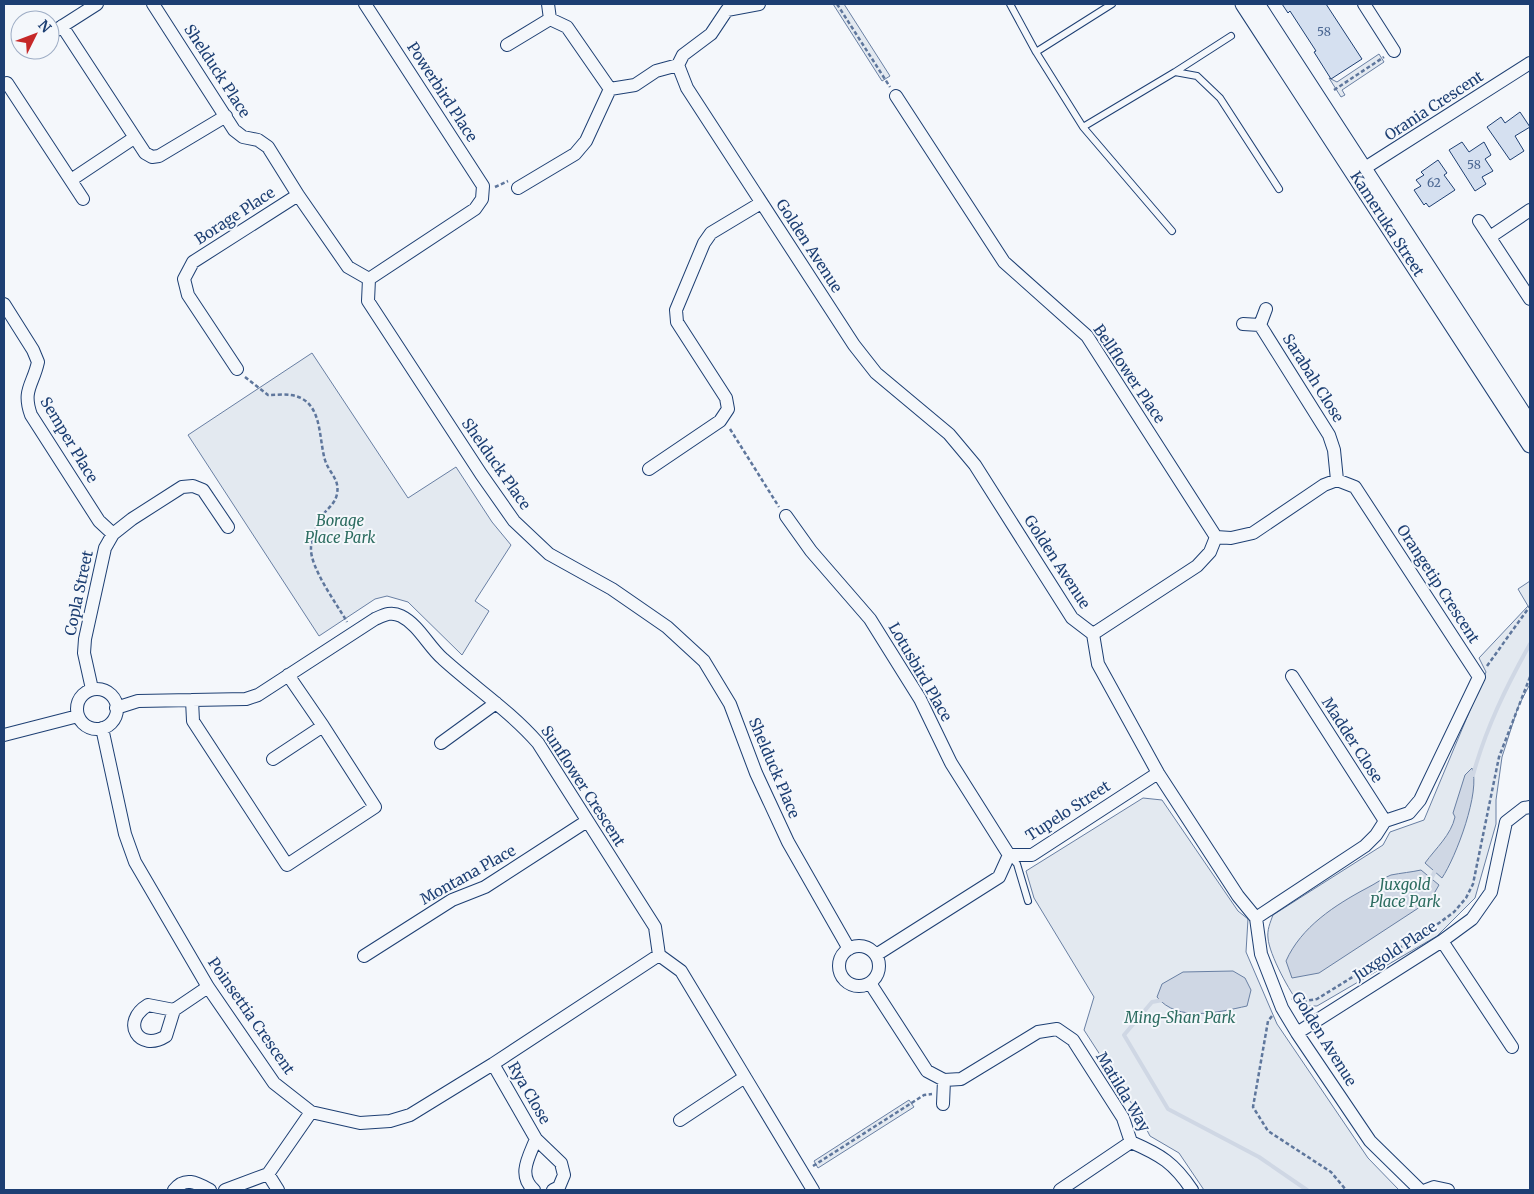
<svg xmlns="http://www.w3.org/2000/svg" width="1534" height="1194" font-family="Merriweather,serif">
	<rect width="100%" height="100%" fill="#f4f7fb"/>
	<path fill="#e3e9f0" stroke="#687fa3" d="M833,4H844L890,76L882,81Z
		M1379,54L1384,62L1342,90L1345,95L1341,97L1329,78L1337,82Z
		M312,353L408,498L456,467L492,522L511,545L475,601L489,611L462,655L408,602L387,596L375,599L319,636L188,435Z
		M1530,581V684L1518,707L1502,757L1496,800V824L1475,898L1437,936L1317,1006H1301C1290,993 1269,954 1268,938C1267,930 1270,923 1273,915L1383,845L1390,832L1424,820L1486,672L1479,658L1528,606L1518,589Z
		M1143,798L1162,800L1238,911L1248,919L1246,952L1277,1024L1368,1158L1399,1190H1204L1179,1153L1150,1136L1139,1115L1084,1030L1094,997L1034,898L1026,871Z
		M909,1100L914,1107L818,1168L814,1161Z"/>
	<path fill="#cfd7e4" stroke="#687fa3" d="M1472,768C1481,791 1456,857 1442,878L1425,863C1436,848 1451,835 1455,817L1453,813L1465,775Z
		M1421,870L1439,885L1432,897L1423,905L1319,973L1292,978L1286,961C1301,927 1335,905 1367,888C1375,884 1383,878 1391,875C1401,873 1412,872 1421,870Z
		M1233,971L1245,978L1251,990L1247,1006C1219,1012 1178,1023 1157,997L1162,984L1183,972Z"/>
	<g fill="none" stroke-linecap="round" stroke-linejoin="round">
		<path stroke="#cfd7e4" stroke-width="4" d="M1473,775C1486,728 1506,687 1530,644
			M1430,881L1437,867
			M1163,1000L1152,1002L1124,1035L1168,1109L1259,1157L1307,1190"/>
	</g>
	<path fill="#d5e0f0" stroke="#1d3f73" d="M1282,4H1326L1362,59L1331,79L1314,52L1316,51L1290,11L1288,13Z
		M1520,112L1530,127L1515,136L1524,151L1510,160L1487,127L1501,117L1505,123Z
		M1462,142L1469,152L1484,142L1491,155L1485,159L1493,171L1482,177L1486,184L1475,191L1449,150Z
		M1438,160L1447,173L1444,175L1455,190L1429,207L1426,203L1424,205L1414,190L1421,186L1416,180L1424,175L1421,172Z"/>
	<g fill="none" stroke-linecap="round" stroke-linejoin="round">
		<g stroke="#1d3f73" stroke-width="8">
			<path id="service" d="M1010,4L1036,52L1083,127L1172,231
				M1036,52L1112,4
				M1175,72L1231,36
				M1083,127L1175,72L1197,76L1220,98L1279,189
				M1010,856L1017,864L1028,901"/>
		</g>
		<g stroke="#1d3f73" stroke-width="14">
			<path id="minor" d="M153,4L234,130L243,137L258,140L268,147L298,195L348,267L369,279L368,301L481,474L514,521L549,554L612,589L667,627L704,661L730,704L756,773L788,842L849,949
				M365,4L483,186L482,199L475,209L369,279
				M548,4L550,19L567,27L610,89
				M759,4L727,10L711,34L683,55L678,65L687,88L854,345L876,373L949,434L975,465L1072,618L1093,634L1098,664L1158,773L1238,896L1256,918L1261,954L1282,1008L1297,1033L1370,1141L1420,1190
				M1364,4L1394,51
				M62,26L145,153L152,157L159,156L226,116
				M50,34L97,4
				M507,45L550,19
				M7,83L83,199
				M896,96L1004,262L1087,336L1216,537
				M1357,173L1530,63
				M71,180L134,138
				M518,188L575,154L586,141L610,89L635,85L656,71L678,65
				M1479,221L1530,299
				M1490,237L1530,210
				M4,304L33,350L38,362C33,385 22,390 31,415L99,521L113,534
				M1243,324L1260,325L1266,309
				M1260,325L1329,435L1334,450L1337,480
				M237,369L188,295L184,279L193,262L298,195
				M649,469L720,421L728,409L726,398L677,322L676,310L704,243L711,233L761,203
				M786,516L811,551L870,619L920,699L951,763L1009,855
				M1093,634L1197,566L1210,552L1216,537L1231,538L1253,533L1324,485L1337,480L1355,487L1479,677L1420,800L1409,813L1385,821L1376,835L1365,846L1256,918
				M288,675L323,726
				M1292,676L1385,821
				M92,689L84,653L85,639L105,548L113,534L132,519L182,487L193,486L203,490L228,527
				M77 709a20 20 0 1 1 40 0a20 20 0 1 1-40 0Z
				M192,700L193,721L287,865L375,807L323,726L273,759
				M116,708L138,701L246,699L258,695L375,619C384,615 391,611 401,616C419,625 428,646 443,659C475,688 510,711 538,743L655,927L659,955L681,971L813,1190
				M102,728L125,834L135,862L208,987L274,1083L311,1112L360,1123L390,1121L410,1115L493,1064L659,955
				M4,735L78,716
				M441,743L496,703
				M1442,941L1512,1047
				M839 966a20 20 0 1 1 40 0a20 20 0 1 1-40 0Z
				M876,955L999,877L1009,855H1032L1158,773
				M364,956L452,900L485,887L587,821
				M870,983L927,1071L944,1080L961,1079L1038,1032L1057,1029L1073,1040L1123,1118L1131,1142C1161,1155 1174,1163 1192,1190
				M174,1010L148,1005C120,1022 139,1053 166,1036L174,1010L208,987
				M1297,1033L1442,941L1472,919L1491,892L1506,822L1524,808L1530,807
				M493,1064L536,1139L561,1163L564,1175L559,1187L553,1190
				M943,1104L944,1080
				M680,1120L745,1077
				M268,1174L278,1190
				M174,1190C185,1176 197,1183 210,1190
				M225,1190L268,1174L311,1112
				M534,1190C517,1175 529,1157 536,1139
				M1060,1190L1131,1142
				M1426,1190L1434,1187L1448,1190"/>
		</g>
		<g stroke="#1d3f73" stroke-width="17">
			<path id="tertiary" d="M1243,4L1530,445
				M1257,4L1530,424"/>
		</g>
		<path stroke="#5e769c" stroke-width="2.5" stroke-dasharray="4 2.5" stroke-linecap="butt" d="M837,4L890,87
			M1334,90L1384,57
			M495,187L508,181
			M245,377L268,395C275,395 284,394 291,395C323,400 318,436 325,460C329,473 340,479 337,494C335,505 325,510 320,519C316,527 311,539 311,548C310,568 337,604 347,622
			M730,429L779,507
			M1487,666L1530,606
			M1292,1000L1294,997L1305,1001L1317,999L1435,926L1454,912L1466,898L1473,884L1499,757L1530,677
			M1272,1016L1268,1021L1253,1107L1268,1131L1331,1172L1346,1190
			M813,1166L924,1095L932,1094"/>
		<use href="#service" stroke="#f4f7fb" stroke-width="6"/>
		<use href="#minor" stroke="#f4f7fb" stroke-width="12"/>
		<use href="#tertiary" stroke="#f4f7fb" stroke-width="15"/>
	</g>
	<g text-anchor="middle" stroke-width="4" stroke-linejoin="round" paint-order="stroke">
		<g font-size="12" fill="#4b6792">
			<text x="1324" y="36">58</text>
			<text x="1474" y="169">58</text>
			<text x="1434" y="187">62</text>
		</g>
		<g font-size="15" fill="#1d3f73" stroke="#f4f7fb">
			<text transform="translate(217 71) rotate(57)" y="5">Shelduck Place</text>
			<text transform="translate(442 92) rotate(57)" y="5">Powerbird Place</text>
			<text transform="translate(1434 106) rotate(-33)" y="5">Orania Crescent</text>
			<text transform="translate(235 216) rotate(-33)" y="5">Borage Place</text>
			<text transform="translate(1387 224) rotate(57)" y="5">Kameruka Street</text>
			<text transform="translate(809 246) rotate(57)" y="5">Golden Avenue</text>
			<text transform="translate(1129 374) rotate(56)" y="5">Bellflower Place</text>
			<text transform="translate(1313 378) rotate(58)" y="5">Sarabah Close</text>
			<text transform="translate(69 440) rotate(59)" y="5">Semper Place</text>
			<text transform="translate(496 464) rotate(55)" y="5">Shelduck Place</text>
			<text transform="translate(1057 562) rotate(57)" y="5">Golden Avenue</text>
			<text transform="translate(1438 584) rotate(57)" y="5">Orangetip Crescent</text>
			<text transform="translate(79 593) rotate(-78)" y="5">Copla Street</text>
			<text transform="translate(920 672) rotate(60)" y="5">Lotusbird Place</text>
			<text transform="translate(1352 740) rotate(57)" y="5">Madder Close</text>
			<text transform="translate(774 768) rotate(67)" y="5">Shelduck Place</text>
			<text transform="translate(583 786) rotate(57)" y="5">Sunflower Crescent</text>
			<text transform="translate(1068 811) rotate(-33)" y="5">Tupelo Street</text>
			<text transform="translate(468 875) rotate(-29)" y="5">Montana Place</text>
			<text transform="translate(1395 951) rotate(-33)" y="5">Juxgold Place</text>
			<text transform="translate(251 1016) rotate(55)" y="5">Poinsettia Crescent</text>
			<text transform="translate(1324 1039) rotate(58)" y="5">Golden Avenue</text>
			<text transform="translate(1123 1092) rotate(59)" y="5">Matilda Way</text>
			<text transform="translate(529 1093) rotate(60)" y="5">Rya Close</text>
		</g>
		<g font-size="15" font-style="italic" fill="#2c6c60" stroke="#f4f7fb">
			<text x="340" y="526">Borage<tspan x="340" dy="17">Place Park</tspan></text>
			<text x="1405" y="890">Juxgold<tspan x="1405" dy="17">Place Park</tspan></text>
			<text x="1180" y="1023">Ming-Shan Park</text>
		</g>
	</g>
	<rect width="1534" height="1194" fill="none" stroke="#1d3f73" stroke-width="10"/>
	<g transform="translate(35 35) rotate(48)"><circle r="24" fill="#f4f7fb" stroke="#9eadc5"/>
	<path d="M0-4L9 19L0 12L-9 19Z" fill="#c62828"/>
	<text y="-8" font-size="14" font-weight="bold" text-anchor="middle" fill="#1d3f73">N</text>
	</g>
</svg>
